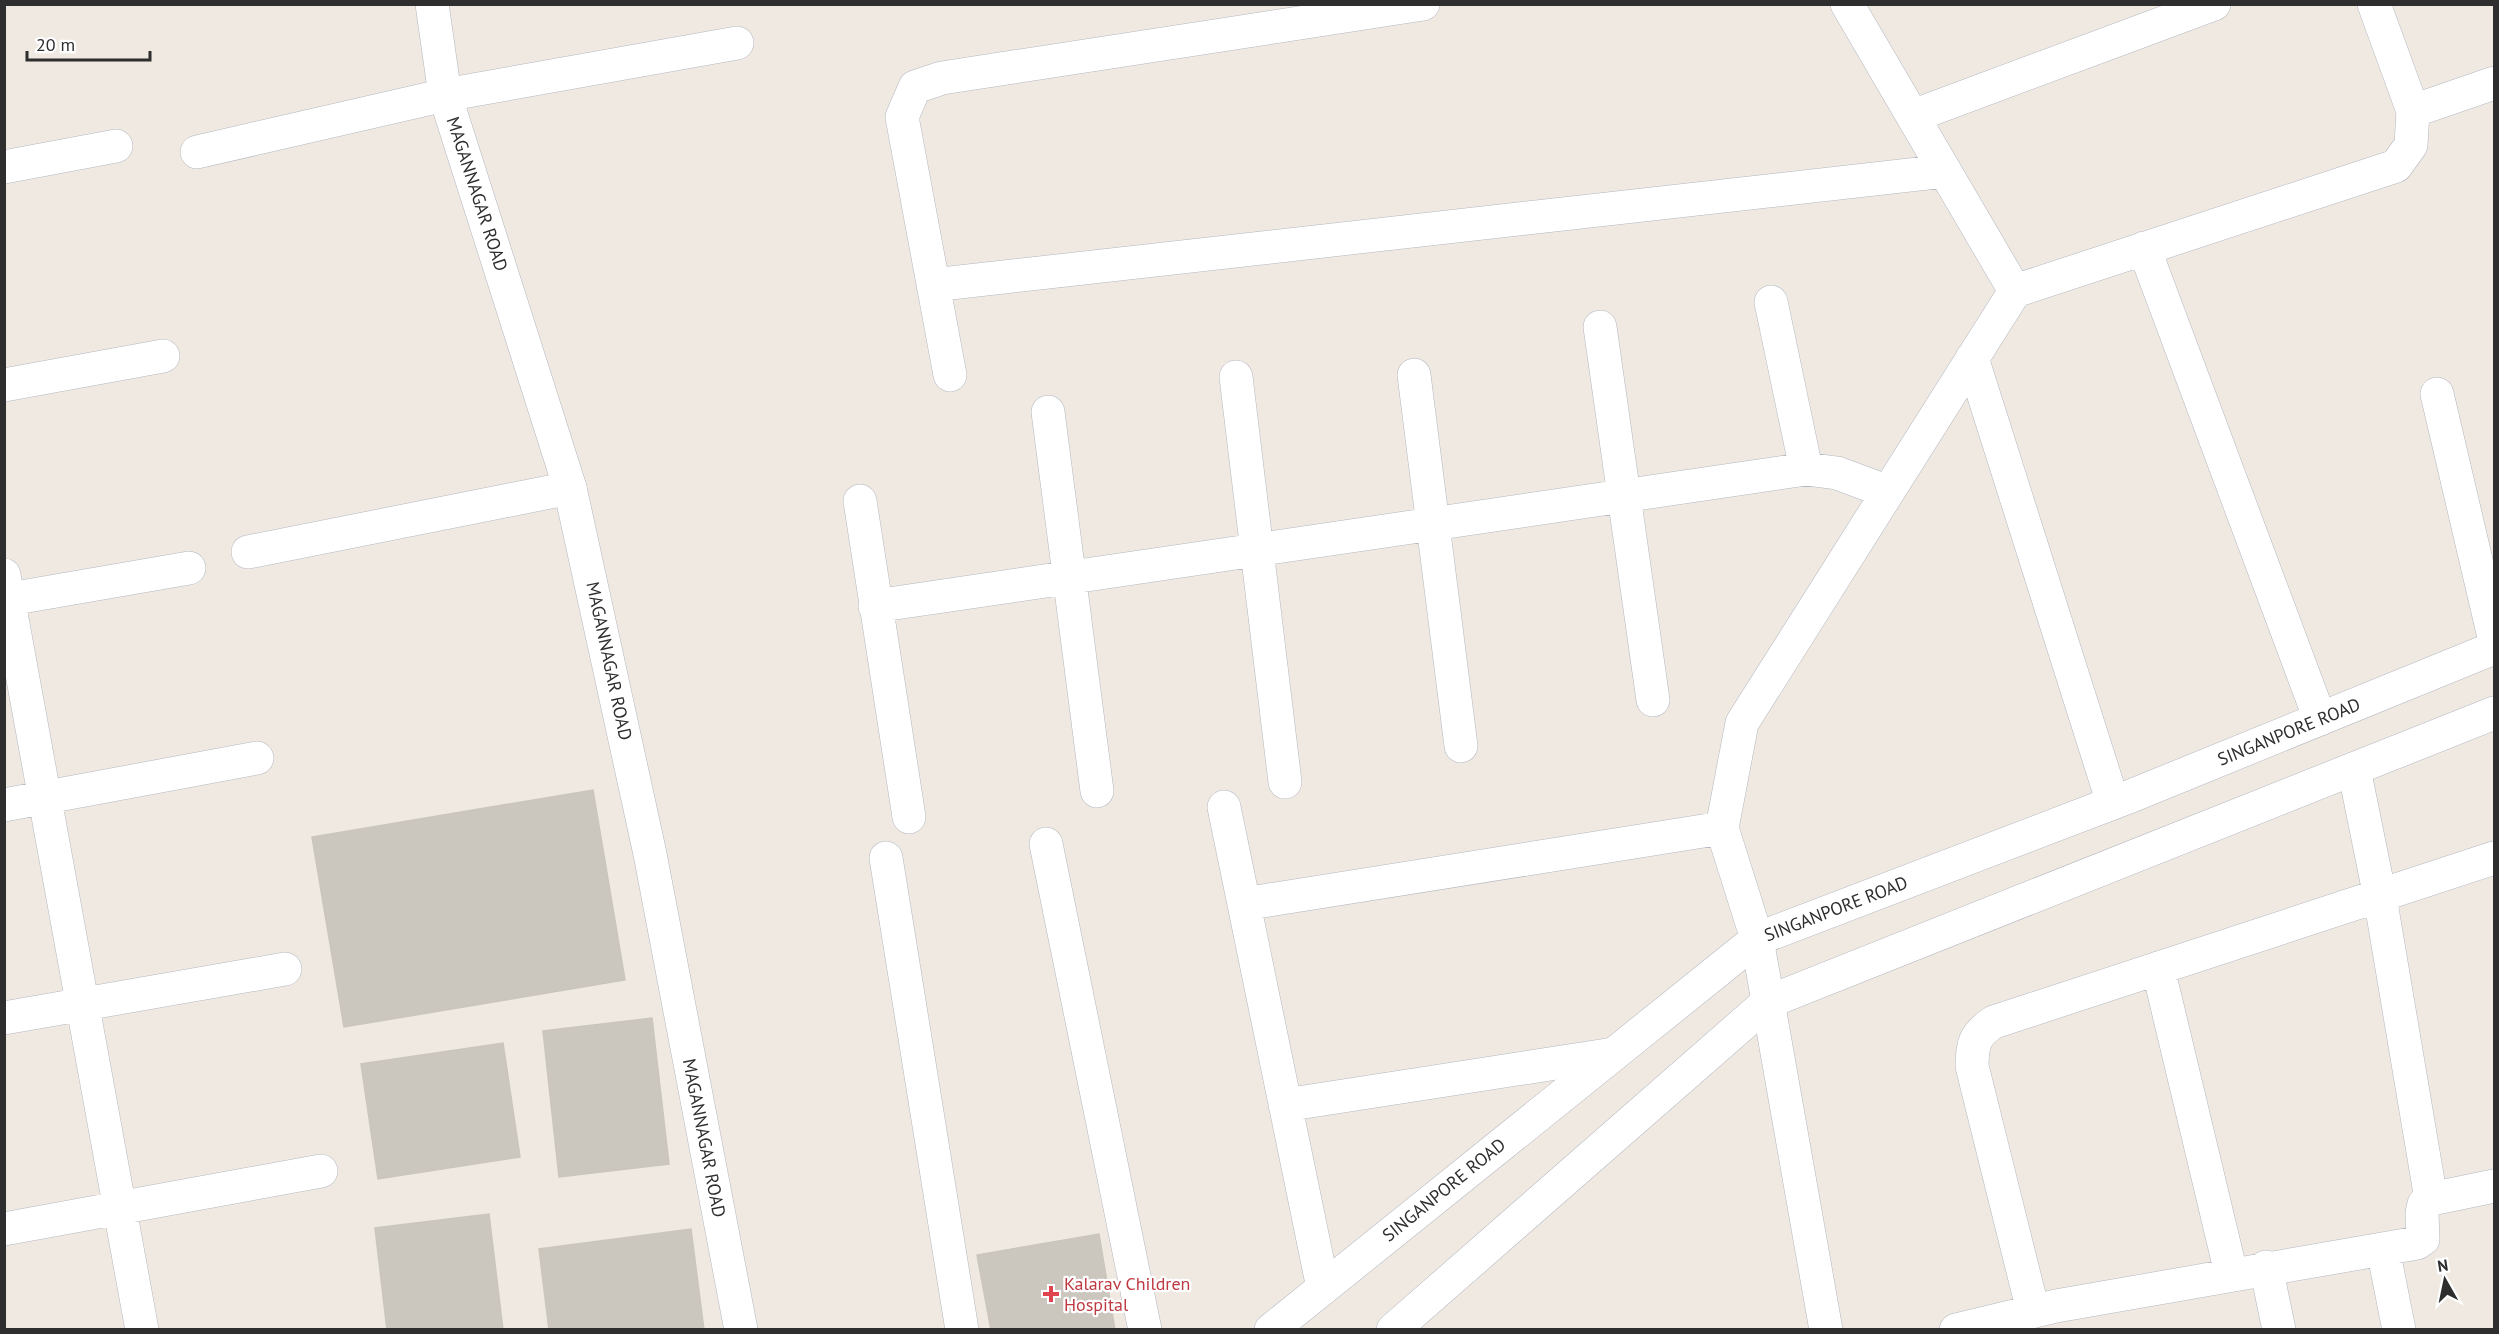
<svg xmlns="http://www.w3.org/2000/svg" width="2499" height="1334" font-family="'PT Sans',sans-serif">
	<rect width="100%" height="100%" fill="#efe9e1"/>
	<path fill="#cbc7bf" stroke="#cbc5ba" stroke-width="1.5" d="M593,790L625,980L344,1027L312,837Z
		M652,1018L669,1164L559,1177L543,1031Z
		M503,1043L520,1157L378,1179L361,1064Z
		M489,1214L503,1330H387L375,1228Z
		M691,1229L704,1330H549L539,1249Z
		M1099,1234L1115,1330H991L977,1255Z"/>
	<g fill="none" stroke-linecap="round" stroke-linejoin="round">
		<g stroke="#b4b7c1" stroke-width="34">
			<path id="street" d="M2413,111L2494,83
				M1913,116L2214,4
				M197,152L445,95L737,43
				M4,167L116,146
				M2144,248L2320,719
				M933,285L1945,171
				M2015,291L2396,166L2411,145L2413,111L2374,4
				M1771,302L1806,469
				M1600,327L1653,700
				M1972,358L2113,803
				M950,375L902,117L915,87L942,78L1423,4
				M1414,375L1461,746
				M1236,377L1285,782
				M4,385L163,356
				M2437,394L2494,637
				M1048,412L1097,791
				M860,501L909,817
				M248,552L570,488
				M4,575L142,1330
				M4,600L189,568
				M875,606L1806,469L1837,473L1888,492
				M2354,769L2380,897L2431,1199
				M4,805L257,758
				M1224,807L1323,1288
				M1046,844L1145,1330
				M886,858L962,1330
				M1244,904L1722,828
				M2158,968L2231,1273
				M4,1018L285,969
				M1285,1105L1614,1054
				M4,1229L321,1171
				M2383,1249L2399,1330
				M2266,1267L2279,1330
				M2033,1311L1972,1066C1972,1044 1975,1034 1994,1022L2494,858
				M1826,1330L1757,939L1722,828L1742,723L2015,291L1847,4
				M1956,1330L2056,1306L2417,1243L2423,1239L2422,1213L2424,1204L2431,1199L2494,1186"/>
		</g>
		<g stroke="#b4b7c1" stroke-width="34">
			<path id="secondary" d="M432,4L445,95L570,488L650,854L741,1330
				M1271,1330L1757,939L2131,796L2494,648
				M1393,1330L1768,1002L2494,713"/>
		</g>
		<use href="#street" stroke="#fff" stroke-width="33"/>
		<use href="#secondary" stroke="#fff" stroke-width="33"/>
	</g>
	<path fill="#e0444e" stroke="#fff" stroke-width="2" d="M1048 1285h6v6h6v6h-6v6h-6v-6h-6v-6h6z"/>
	<g text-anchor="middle" stroke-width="4.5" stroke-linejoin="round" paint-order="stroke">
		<g font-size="18" fill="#2e2e2e" stroke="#fff">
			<text transform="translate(477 194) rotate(72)" y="6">MAGANNAGAR ROAD</text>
			<text transform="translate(609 661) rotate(78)" y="6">MAGANNAGAR ROAD</text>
			<text transform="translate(2289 732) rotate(-22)" y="6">SINGANPORE ROAD</text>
			<text transform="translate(1836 909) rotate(-21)" y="6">SINGANPORE ROAD</text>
			<text transform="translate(704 1138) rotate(79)" y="6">MAGANNAGAR ROAD</text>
			<text transform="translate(1444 1190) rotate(-39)" y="6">SINGANPORE ROAD</text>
		</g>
		<g font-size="18" fill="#be3a42" stroke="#fff" text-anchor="start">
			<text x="1064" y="1290">Kalarav Children<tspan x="1064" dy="21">Hospital</tspan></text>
		</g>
	</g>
	<rect width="2499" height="1334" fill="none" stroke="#2e2e2e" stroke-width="12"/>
	<g transform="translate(2445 1280) rotate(351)" stroke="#ffffff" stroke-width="4.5" paint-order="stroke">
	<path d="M0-4.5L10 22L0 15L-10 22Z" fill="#2e2e2e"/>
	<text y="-9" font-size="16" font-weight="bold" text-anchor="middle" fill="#2e2e2e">N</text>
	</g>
	<path d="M27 51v9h123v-9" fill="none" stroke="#2e2e2e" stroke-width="3"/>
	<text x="36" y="51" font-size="18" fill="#2e2e2e" stroke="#ffffff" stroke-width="4.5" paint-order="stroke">20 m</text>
</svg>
